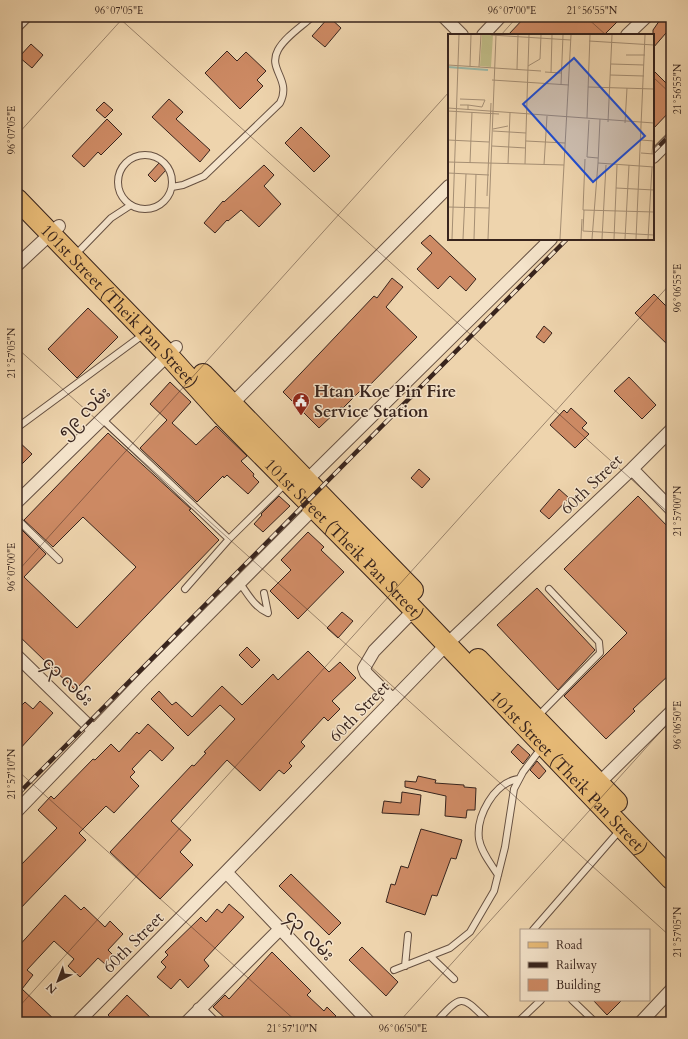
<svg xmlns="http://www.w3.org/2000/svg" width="688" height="1039" font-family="Cardo,'Noto Sans Myanmar',serif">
	<rect width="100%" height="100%" fill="#eed4ad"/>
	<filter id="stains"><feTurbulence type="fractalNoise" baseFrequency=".005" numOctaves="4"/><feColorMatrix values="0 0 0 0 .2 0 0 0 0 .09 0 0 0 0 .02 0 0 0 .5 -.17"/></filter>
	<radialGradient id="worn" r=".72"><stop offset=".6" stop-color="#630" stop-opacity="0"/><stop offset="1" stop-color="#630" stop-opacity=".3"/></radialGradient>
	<path fill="#cd8a64" stroke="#38241d" d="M329,17L341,28L325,47L312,36Z
		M525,17H622L604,35H508Z
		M662,17H671V38L666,33L653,48V30Z
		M31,44L43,55L32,68L19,57Z
		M227,51L237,61L246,52L266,71L257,80L263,86L240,109L205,73Z
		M653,70L666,83L671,77V110L653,129Z
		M169,99L183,112L176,119L210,150L200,162L152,117Z
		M104,102L113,110L105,118L96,110Z
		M107,119L122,134L101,155L98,152L84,167L72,156Z
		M301,127L330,156L314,172L285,143Z
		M159,163L166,170L155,182L148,175Z
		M264,165L274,175L264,186L281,204L259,227L241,210L228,221L227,220L215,233L204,223L223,201L224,202Z
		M430,235L476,279L466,291L450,276L438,289L417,269L432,253L421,243Z
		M392,278L403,287L386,307L417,337L363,392L361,390L343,408L341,407L319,428L283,392L374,296L377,298Z
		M654,294L671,311V348L635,313Z
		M88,308L118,337L77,378L48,349Z
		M544,326L552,333L544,343L536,337Z
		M629,377L656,405L642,419L614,391Z
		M170,382L191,402L172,423L196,445L216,426L247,456L241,461L254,474L253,476L259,482L248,494L227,475L224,478L223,476L197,502L140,448L167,420L150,404Z
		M571,408L587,423L582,428L589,434L575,448L550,425L564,410L567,413Z
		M108,433L191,509L189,510L219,540L75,690L17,634V528L18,526L46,554L24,577L77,628L136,567L83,517L53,547L24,520Z
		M17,440L32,454L17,469Z
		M419,469L430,479L422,488L411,478Z
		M559,489L569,498L549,519L540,511Z
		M279,496L290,506L263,532L254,524L262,515L261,514Z
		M638,496L671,530V673L633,709L635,711L606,739L564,696L627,633L564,569Z
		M308,532L324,547L321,550L344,572L298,619L270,591L291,570L281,560Z
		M537,588L595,650L558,690L497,625Z
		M342,612L353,621L338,638L327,628Z
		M247,647L260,660L252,668L239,655Z
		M308,651L329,672L340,662L356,678L332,701L340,709L328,721L324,717L301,742L305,746L289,763L292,766L284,774L279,770L260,791L227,760L171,821L191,840L180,852L193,865L160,899L110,852L192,765L194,766L206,753L204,752L235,719L220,705L188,736L151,699L159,691L172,705L176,702L192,717L222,686L242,705L273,674L278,680Z
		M40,701L53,713L17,752V710L25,702L33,709Z
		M148,724L174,748L162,761L150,750L132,769L135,772L130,777L139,786L114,813L106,806L79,833L86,840L17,912V869L57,828L38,810L51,796L54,799L93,759L95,760L111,744L119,752L137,732L139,734Z
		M518,744L530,755L523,764L511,752Z
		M537,761L546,771L539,779L530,770Z
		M418,776L436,780L435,783L464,785V787L476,788L475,810H467L466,818L445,816L446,796L405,787V781L416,782Z
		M402,792L421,795L419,815L382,813L384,801L401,803Z
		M421,829L462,840L456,859L451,858L437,896L432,895L425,915L386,902L391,884L395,885L401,866L408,868Z
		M291,874L341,923L329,935L279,886Z
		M65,895L81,910L84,907L105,927L110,921L123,934L108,950L113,955L105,964L98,958L80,977L68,966L74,959L54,941L27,970L33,975L22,989L57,1022H17V948Z
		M229,904L244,917L204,960L209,966L188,988L180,979L171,989L157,977L166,967L161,962L168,955L165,952L201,917L206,922L217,909L222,913Z
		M362,947L398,982L386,996L349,960Z
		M272,952L311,991L307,995L324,1011L327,1007L336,1016L333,1019L336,1022H229L213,1007L225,995L229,999Z
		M127,995L155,1022H115L108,1015Z
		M593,1000H622L607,1015Z"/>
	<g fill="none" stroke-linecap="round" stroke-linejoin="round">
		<g stroke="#665041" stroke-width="8">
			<path id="service" d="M118 182a27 27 0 1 1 54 0a27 27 0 1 1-54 0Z
				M172,187L183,185L204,176L280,103C292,79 267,70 278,50C285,37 301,27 312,17
				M81,249L111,218L131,205
				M101,418L229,539L286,483
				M18,427L144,334
				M17,519L59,560
				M239,582C248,594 254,607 268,613L264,593
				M185,589L229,539
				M538,716L600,653L599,642L549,589
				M498,875C491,864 481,852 479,839C476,816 494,783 518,779
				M533,930L620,830
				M430,956L454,979
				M405,966L408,935
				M394,970L450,948L470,932L494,891L505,847L514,789L523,772L542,747
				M572,1000L595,1022
				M436,1022C463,993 461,995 489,1022
				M518,1022L541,1000"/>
		</g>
		<g stroke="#665041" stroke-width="14">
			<path id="minor" d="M444,17L462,35
				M17,25L25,17
				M483,35L500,17
				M627,35L646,17
				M653,157L671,139
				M17,265L59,226
				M228,408L449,186
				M632,469L671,509
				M307,480L551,239
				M17,502L176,347
				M17,656L94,731
				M393,700L366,673L364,668L374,651L414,610
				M595,787L671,712
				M17,811L142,681L314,508
				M226,872L369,1022
				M199,1009L212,1022
				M78,1022L226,872L446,645L632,469L671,430
				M187,1022L281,928
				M641,1022L671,990"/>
		</g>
		<g stroke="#38241d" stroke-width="22">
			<g id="primary">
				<path id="s1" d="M17,199L168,355L222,415L391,586L671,879"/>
				<path d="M203,374L413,590"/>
				<path d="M478,659L617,802"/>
			</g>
		</g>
		<use href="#service" stroke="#f4e3ca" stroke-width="6"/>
		<use href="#minor" stroke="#f4e3ca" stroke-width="12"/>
		<use href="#primary" stroke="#e7ba76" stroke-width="20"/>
		<g stroke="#38241d" stroke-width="4.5">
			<path id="rail" d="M653,152L671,134
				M17,795L567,239"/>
		</g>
		<use href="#rail" stroke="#f4e3ca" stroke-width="3" stroke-dasharray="9" stroke-linecap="butt"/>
	</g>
	<path fill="none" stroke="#38241d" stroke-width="1" stroke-opacity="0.45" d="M118,17L671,515M586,17L606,35M501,35L517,17M653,77L671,94M17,135L124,17M17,348L671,937M17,572L449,92M17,770L297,1022M17,1009L671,283M399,1022L671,720"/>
	<defs>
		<g id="civic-pin" transform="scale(0.9)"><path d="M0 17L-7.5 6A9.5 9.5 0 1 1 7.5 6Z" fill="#8f2418" stroke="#f4e3ca"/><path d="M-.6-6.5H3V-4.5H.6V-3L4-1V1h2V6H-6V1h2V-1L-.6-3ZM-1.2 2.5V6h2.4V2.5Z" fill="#fff"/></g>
	</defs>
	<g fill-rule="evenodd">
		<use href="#civic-pin" x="301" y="401"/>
	</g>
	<g text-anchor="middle" stroke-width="3" stroke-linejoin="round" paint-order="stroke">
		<g font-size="17" fill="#38241d" stroke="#f4e3ca">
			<text dy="6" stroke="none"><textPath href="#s1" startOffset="148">101st Street (Theik Pan Street)</textPath></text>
			<text transform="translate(84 412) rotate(-44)" y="6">၅၉ လမ်း</text>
			<text transform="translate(591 484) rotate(-44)" y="6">60th Street</text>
			<text dy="6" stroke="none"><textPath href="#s1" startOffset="472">101st Street (Theik Pan Street)</textPath></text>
			<text transform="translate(68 681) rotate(44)" y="6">၄၃ လမ်း</text>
			<text transform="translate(359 711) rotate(-46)" y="6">60th Street</text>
			<text dy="6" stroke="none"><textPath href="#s1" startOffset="796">101st Street (Theik Pan Street)</textPath></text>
			<text transform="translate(310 935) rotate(47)" y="6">၄၃ လမ်း</text>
			<text transform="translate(133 942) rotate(-45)" y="6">60th Street</text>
		</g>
		<g font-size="17" font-weight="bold" fill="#38241d" stroke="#f4e3ca" text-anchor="start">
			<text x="314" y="397">Htan Koe Pin Fire<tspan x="314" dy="20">Service Station</tspan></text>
		</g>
	</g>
	<g transform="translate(448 34)">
		<rect width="206" height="206" fill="#eed4ad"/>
		<path d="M34,1H45L43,33L32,32Z" fill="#bfbb86"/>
		<path fill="none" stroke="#99b8a9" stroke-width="2" d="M0,33L40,36"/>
		<path fill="none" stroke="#a58e73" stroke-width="1" d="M43,1L123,6M141,7L206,11M178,21H197M163,30L196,31M0,31L93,37M22,32L23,1M80,32L92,25L93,1M31,33L33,1M69,35L70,1M97,38L113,39M103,39L104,1M162,41L196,42M44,46L121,51M113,51L115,1M140,53L206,55M12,65L37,66L34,73L20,71M12,71H20V76M0,74L206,89M0,77L51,80M139,84L142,1M141,86L139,123L150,124M160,88L164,1M177,89L179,54M45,95L60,92M45,97L78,99M0,106L41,108M193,106L206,107M78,107L117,109M44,112L78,114M193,119L206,120M204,120L205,107M137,125L135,176L206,178M0,128L116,131M22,129L24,78M150,129L152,85M60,130L62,79M77,130L81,1M96,131L99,82M0,139L41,141M168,154L206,156M39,162L43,69M0,173L41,174M136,176L135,197L206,201M4,205L11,1M15,205L18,140M26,205L28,140M40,205L48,1M112,205L123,1M133,205L134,185M144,205L150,129L206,133M154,205L158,131M166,205L169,131M177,205L181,131M188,205L197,1M200,205L204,133"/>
		<path fill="#1d4ed8" fill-opacity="0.15" stroke="#1d4ed8" stroke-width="2" d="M126,24L197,102L145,148L75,70Z"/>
		<rect width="206" height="206" fill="none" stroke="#38241d" stroke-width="2"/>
	</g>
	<rect width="688" height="1039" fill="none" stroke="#eed4ad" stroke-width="44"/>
	<rect x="520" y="929" width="130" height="72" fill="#f4e3ca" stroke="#a99785"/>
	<rect x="528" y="942" width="20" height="6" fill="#e7ba76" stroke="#a99785"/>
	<text x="556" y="949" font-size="12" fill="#38241d">Road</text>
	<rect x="528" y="962" width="20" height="6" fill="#38241d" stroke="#a99785"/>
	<text x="556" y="969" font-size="12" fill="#38241d">Railway</text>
	<rect x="528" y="979" width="20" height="12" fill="#cd8a64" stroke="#a99785"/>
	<text x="556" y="989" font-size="12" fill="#38241d">Building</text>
	<g transform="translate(58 981) rotate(222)" stroke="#f4e3ca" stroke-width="3" paint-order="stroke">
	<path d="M0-3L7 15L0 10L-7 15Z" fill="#38241d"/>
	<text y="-6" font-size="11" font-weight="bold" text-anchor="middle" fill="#38241d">N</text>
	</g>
	<rect x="22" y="22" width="644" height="995" fill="none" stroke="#38241d" stroke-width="1.5"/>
	<g font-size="10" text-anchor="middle" fill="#38241d">
		<text x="119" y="14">96°07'05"E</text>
		<text x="512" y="14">96°07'00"E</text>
		<text x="592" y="14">21°56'55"N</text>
		<text transform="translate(677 89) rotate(-90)" y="4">21°56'55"N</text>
		<text transform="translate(11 130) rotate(-90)" y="4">96°07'05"E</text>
		<text transform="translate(677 288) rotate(-90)" y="4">96°06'55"E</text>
		<text transform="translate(11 353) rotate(-90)" y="4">21°57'05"N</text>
		<text transform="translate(677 511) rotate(-90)" y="4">21°57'00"N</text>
		<text transform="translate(11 567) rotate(-90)" y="4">96°07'00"E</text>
		<text transform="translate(677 725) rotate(-90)" y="4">96°06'50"E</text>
		<text transform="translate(11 774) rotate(-90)" y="4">21°57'10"N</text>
		<text transform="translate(677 932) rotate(-90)" y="4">21°57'05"N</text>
		<text x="292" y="1032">21°57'10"N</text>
		<text x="403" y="1032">96°06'50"E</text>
	</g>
	<rect width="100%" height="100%" filter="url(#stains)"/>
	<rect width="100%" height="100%" fill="url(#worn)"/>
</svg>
